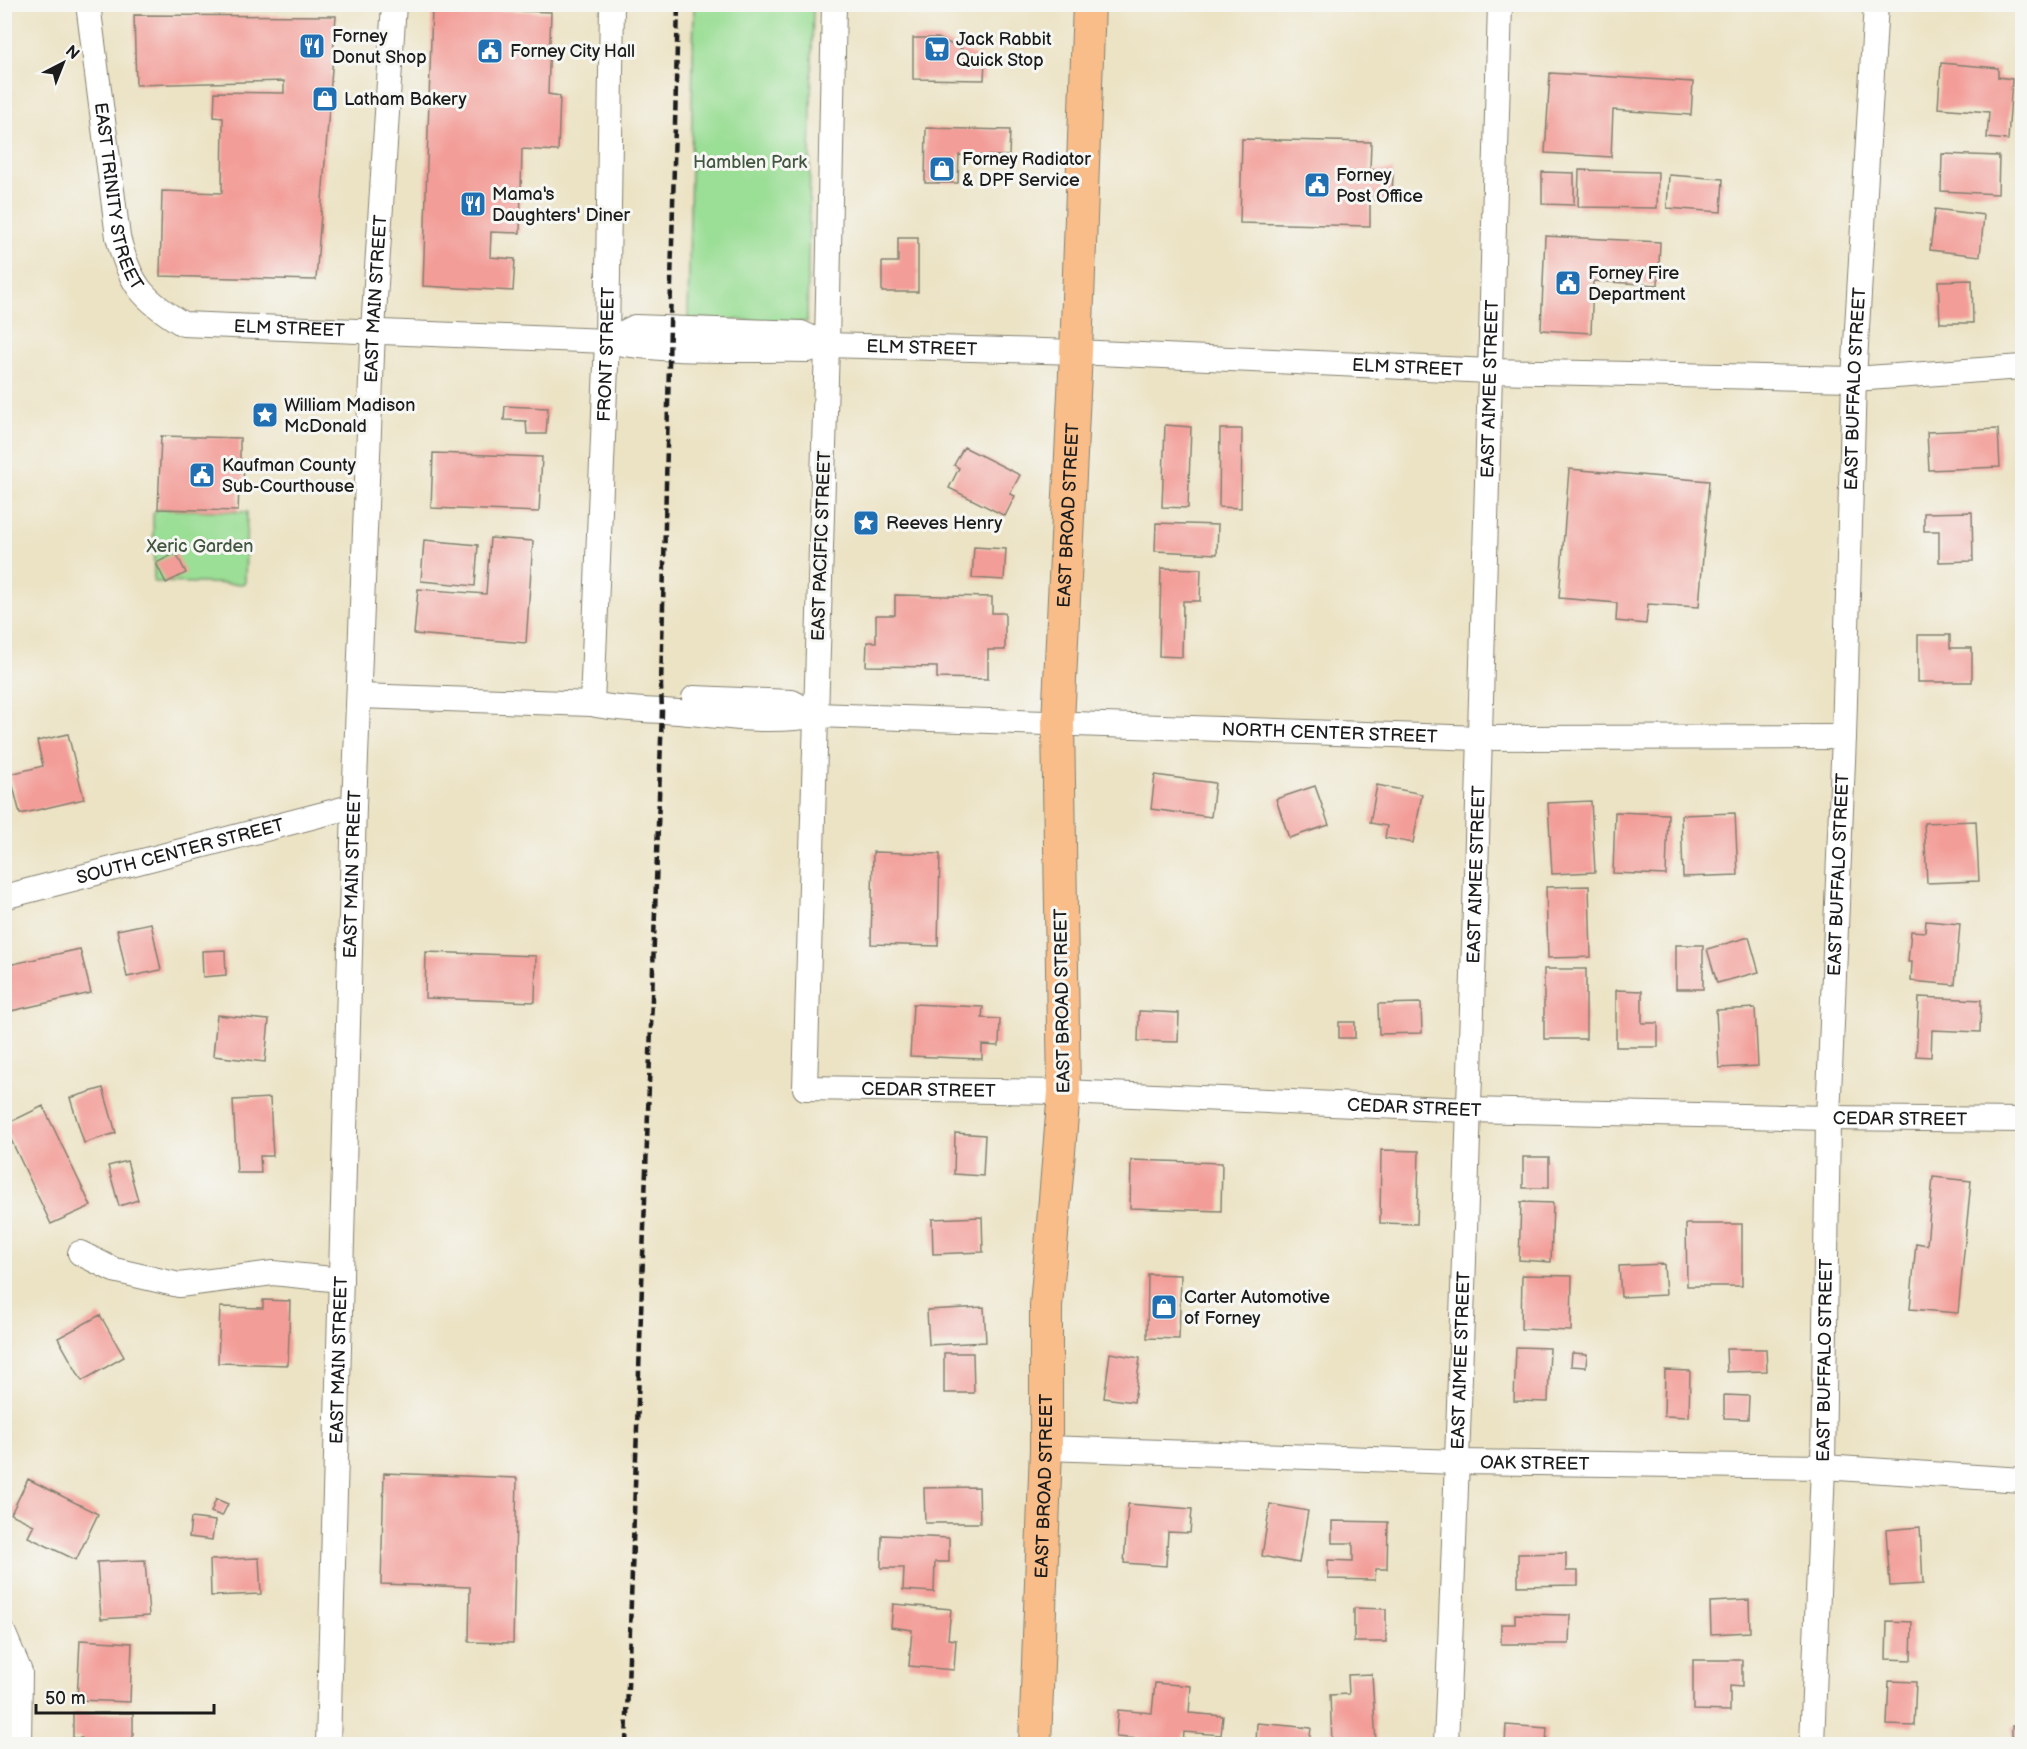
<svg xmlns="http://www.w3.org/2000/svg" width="2027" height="1749" font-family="'Balsamiq Sans',sans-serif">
	<rect width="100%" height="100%" fill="#f6f6f2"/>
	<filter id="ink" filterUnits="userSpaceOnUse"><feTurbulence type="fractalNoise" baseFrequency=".0167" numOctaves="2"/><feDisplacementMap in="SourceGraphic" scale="12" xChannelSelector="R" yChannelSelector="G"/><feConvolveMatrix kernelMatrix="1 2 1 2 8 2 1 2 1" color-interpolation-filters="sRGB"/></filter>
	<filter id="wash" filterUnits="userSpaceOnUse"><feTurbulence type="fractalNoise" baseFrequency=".008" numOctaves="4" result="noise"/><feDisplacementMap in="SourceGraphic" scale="24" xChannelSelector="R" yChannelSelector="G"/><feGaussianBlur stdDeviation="1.35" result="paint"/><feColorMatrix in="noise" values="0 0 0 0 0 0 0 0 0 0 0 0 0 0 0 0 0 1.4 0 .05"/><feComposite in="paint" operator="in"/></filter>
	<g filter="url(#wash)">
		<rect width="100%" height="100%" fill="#ece3c5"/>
		<path fill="#9bde96" stroke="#5c7d59" stroke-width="1.5" d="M694,5H813L807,322L688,319Z
			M158,509L247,512L245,584L154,582L153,514Z"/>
		<g id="blocks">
			<path fill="#f39d98" d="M432,8L551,12L548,94L560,96L558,151L522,149L520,233L491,232L490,257L515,259L513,291L423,286Z
				M134,15L336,16L316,280L160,276L162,191L222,193L223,118L214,117L215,92L284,93V81L136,85Z
				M913,38H938L985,60L984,80L913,79Z
				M1941,63L1998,68V77L2012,79L2008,140L1987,138L1989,112L1938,108Z
				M1550,73L1693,82L1691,115L1613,110L1611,157L1545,153Z
				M926,128L1010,130L1009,156L959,155L958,183H925Z
				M1242,139L1371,142L1370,170H1393L1392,200H1370V226L1240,223Z
				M1942,154L1999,156L1998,194L1941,191Z
				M1579,170L1658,172L1657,208L1578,207Z
				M1542,172L1574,173V205L1542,204Z
				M1669,175L1723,179L1721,212L1667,208Z
				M1935,209L1984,215L1980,256L1930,250Z
				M1545,236L1660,242L1658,285L1593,281L1591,333L1541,330Z
				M898,238H918V292H882V262H898Z
				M1972,280L1973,323H1940L1938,281Z
				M505,406L548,408L546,434H527L526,421L504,420Z
				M1165,425L1191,427L1188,508L1162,507Z
				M1220,429H1242L1241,508L1219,507Z
				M1998,429L2000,467L1929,470L1927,432Z
				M161,436L240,438V460L244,461L243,488H239L238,511L158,509Z
				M964,447L1020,475L1010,494L1015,496L1005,516L949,488L959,468L954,465Z
				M433,453L542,457L539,512L431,508Z
				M1569,469L1709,481L1699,607L1648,604L1646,624L1616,621L1617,603L1559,598Z
				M1972,512L1973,561L1939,562V531H1924V513Z
				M1156,523L1218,525L1217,554L1155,551Z
				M490,538L533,541L526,643L414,634L418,589L486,594Z
				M424,540L478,545L475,586L421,581Z
				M974,547L1006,549L1004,580L972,578Z
				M176,553L186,573L166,583L156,563Z
				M1161,568L1201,569L1200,601H1183L1182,657L1159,656Z
				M895,595L992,597V613H1005V650H988V679L937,678V667L866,666L867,642H876V615H895Z
				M1918,635H1950V648H1972V682H1918Z
				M68,734L84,799L20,814L10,774L43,766L37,741Z
				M1155,775L1215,783L1211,817L1151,809Z
				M1377,785L1422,794L1413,843L1385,838L1387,826L1370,823Z
				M1315,786L1329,825L1289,838L1276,799Z
				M1591,801L1595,872L1552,874L1548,803Z
				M1615,812L1668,814L1666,875L1613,873Z
				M1735,813L1738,875L1683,877L1681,815Z
				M1976,821L1979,881L1927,883L1924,823Z
				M873,852L940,854L938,946L871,944Z
				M1589,886L1591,957L1548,958L1546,887Z
				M1926,921L1960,924L1955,985L1911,981L1912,962H1908L1911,931L1925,932Z
				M151,923L161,970L127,977L117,930Z
				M1749,937L1759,972L1717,983L1707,949Z
				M1676,945H1703V989H1676Z
				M80,949L91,993L11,1011L4,983V966Z
				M225,950L226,975L203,977L202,951Z
				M426,952L536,956L535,1002L425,998Z
				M1544,969H1586V1039H1544Z
				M1616,990L1642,991V1023H1658V1047H1616Z
				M1919,997L1981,1000L1980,1032L1932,1030L1931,1057L1916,1056Z
				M1421,1003L1422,1033L1379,1034L1378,1004Z
				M913,1004L983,1007L982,1018L1000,1019L999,1046L982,1045V1059L910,1056Z
				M1755,1008L1758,1066L1719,1068L1716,1010Z
				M1139,1011L1179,1013L1178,1042L1138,1041Z
				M217,1015L269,1020L265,1062L213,1056Z
				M1339,1022H1355V1038H1339Z
				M103,1088L116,1133L84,1143L70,1098Z
				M270,1098L273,1156H260L261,1173H237L233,1100Z
				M43,1106L91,1206L51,1224L4,1125Z
				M955,1133L985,1135L983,1176L954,1174Z
				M1381,1150L1419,1151L1417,1224L1380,1223Z
				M1523,1157H1549V1188H1523Z
				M1131,1160L1222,1163L1221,1211L1130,1208Z
				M127,1161L138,1200L119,1206L108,1166Z
				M1933,1177L1971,1181L1958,1313L1910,1309L1916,1243L1927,1245Z
				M1521,1202L1553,1203L1551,1262L1519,1260Z
				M982,1217L983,1252L933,1254L932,1219Z
				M1686,1224H1742V1286H1687Z
				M1664,1264L1666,1295L1621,1297L1619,1266Z
				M1148,1274L1181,1275L1179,1339L1147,1338Z
				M1522,1275L1572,1276L1571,1331L1521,1329Z
				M263,1300L290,1301L288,1365L218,1363L220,1307L263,1308Z
				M984,1307L986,1342L929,1345L927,1310Z
				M100,1315L124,1357L82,1381L58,1338Z
				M1516,1347L1550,1348L1548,1402L1514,1401Z
				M1726,1349H1766L1767,1371L1727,1372Z
				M944,1353H973L974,1393H944Z
				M1110,1353L1140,1358L1134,1402L1104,1398Z
				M1572,1353L1587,1354L1586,1367L1571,1366Z
				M1665,1370L1690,1371L1689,1417L1664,1416Z
				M1724,1395L1749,1396L1748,1419L1724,1418Z
				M384,1473L517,1478L513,1643L469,1642L470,1587L381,1584Z
				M28,1479L98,1514L76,1560L28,1537L34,1525L11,1514Z
				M979,1487L980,1523H925L924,1488Z
				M216,1499L228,1504L222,1516L211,1512Z
				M1128,1504L1192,1509L1190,1533L1168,1532L1166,1566L1124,1563Z
				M1270,1504L1308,1511L1299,1563L1262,1556Z
				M191,1518L215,1521L212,1540L189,1537Z
				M1332,1521L1388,1522L1387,1569H1376L1375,1580L1328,1579V1560L1353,1561V1543H1332Z
				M1920,1527L1923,1584L1890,1586L1886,1530Z
				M882,1535L949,1538V1562H935L934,1592L903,1590L904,1568H881Z
				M1566,1553V1571H1578V1585L1518,1586V1554Z
				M259,1558L261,1594L211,1596L210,1560Z
				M145,1560L149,1616L101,1619L97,1562Z
				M1749,1600L1750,1632L1711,1634L1710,1602Z
				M893,1604L951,1609L948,1639L956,1640L954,1670L909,1666L912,1630L891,1627Z
				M1354,1608L1386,1609V1642H1354Z
				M1515,1614L1570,1615L1569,1644H1501V1624H1515Z
				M1887,1621L1912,1622L1911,1660L1886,1659Z
				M80,1640L132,1643L130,1702L77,1700Z
				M1693,1660H1742V1687L1730,1686V1711L1693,1710Z
				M1372,1674L1376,1744H1332L1330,1695L1349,1694L1348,1675Z
				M1889,1681L1916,1682L1914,1726L1887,1725Z
				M1155,1683L1191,1686L1189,1713L1223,1716L1221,1735L1184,1732L1183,1743L1116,1737L1118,1710L1152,1713Z
				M73,1713H133V1744H82V1738H73Z
				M1257,1723L1311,1728L1309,1744H1256Z
				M1506,1725L1547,1728L1546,1744H1505Z
				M2012,1726H2022V1737H2012Z"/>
		</g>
	</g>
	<g filter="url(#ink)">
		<use href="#blocks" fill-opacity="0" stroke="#848070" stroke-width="1.5"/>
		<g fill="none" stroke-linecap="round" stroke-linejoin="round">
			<g stroke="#848070" stroke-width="26">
				<g id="minor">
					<path id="s1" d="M88,4L118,237C130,284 142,299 183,324L607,341C672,354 742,349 808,350L827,345L1076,352L1490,371L1854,379L2022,367"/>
					<path id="s2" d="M834,4L827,345L805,1088L1064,1092L1468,1110L1828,1118L2022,1120"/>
					<path d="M607,341L635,327L801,333L827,345"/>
					<path id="s3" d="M359,696L592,704C620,710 649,710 679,712C724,716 772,724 816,715L1480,738L1844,737"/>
					<path d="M694,698L792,702L816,715"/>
					<path id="s4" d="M592,704L607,341L612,4"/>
					<path id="s5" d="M4,897L354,806"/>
					<path d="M80,1253L114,1270L179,1285L273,1273L341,1280"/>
					<path id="s6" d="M1046,1448L1458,1462L1823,1467L2022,1480"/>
					<path d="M4,1634L20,1672L19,1744"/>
					<path id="s7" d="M328,1744L354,806L373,330L394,4"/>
					<path id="s8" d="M1446,1744C1470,1165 1484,585 1500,4"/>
					<path id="s9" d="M1812,1744L1823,1467L1828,1118L1844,737L1854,379L1876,4"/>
				</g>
			</g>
			<g stroke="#848070" stroke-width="34">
				<g id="major">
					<path id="s10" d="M1035,1744L1046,1448V1306L1064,1092L1058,722L1076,352L1089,4"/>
				</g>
			</g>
			<use href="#minor" stroke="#fff" stroke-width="24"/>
			<use href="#major" stroke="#f8bd89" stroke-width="32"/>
			<path stroke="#1c1c1c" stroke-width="4.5" stroke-dasharray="9 4.5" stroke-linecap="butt" d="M626,1744L662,711L661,686L678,4"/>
		</g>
	</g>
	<defs>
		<g id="restaurant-square" transform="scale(1.35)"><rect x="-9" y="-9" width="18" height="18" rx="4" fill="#1f6fb2" stroke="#f6f6f2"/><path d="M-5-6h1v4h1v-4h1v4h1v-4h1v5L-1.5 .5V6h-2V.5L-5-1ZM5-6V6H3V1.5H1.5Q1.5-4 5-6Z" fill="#fff"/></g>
		<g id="supermarket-square" transform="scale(1.35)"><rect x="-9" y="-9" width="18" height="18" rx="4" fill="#1f6fb2" stroke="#f6f6f2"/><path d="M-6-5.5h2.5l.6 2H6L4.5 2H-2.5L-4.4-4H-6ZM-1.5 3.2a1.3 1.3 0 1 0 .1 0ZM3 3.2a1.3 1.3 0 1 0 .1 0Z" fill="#fff"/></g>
		<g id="civic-square" transform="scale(1.35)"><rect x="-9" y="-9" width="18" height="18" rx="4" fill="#1f6fb2" stroke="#f6f6f2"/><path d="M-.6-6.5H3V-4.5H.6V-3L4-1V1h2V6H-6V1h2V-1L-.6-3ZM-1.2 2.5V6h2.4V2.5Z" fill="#fff"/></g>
		<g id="shop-square" transform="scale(1.35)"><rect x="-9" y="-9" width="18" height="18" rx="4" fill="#1f6fb2" stroke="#f6f6f2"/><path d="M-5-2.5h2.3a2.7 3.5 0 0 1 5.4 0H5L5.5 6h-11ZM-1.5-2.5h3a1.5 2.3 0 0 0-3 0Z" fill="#fff"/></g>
		<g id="sight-square" transform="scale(1.35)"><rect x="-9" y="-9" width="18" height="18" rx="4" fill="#1f6fb2" stroke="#f6f6f2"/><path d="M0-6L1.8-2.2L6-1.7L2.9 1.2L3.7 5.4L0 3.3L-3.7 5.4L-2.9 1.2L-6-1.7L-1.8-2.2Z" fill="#fff"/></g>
	</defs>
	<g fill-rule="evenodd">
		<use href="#restaurant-square" x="312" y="46"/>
		<use href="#supermarket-square" x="937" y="49"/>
		<use href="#civic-square" x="490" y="51"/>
		<use href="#shop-square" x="325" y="99"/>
		<use href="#shop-square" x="942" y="169"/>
		<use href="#civic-square" x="1317" y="185"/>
		<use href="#restaurant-square" x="473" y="204"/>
		<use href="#civic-square" x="1568" y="283"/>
		<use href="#sight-square" x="265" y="415"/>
		<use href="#civic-square" x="202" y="475"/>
		<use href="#sight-square" x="866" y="523"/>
		<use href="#shop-square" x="1164" y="1307"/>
	</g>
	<g text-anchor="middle" stroke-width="6" stroke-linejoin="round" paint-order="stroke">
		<g font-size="18" fill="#1c1c1c" stroke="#f6f6f2" text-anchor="start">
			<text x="332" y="42">Forney<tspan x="332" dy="21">Donut Shop</tspan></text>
			<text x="956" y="45">Jack Rabbit<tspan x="956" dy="21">Quick Stop</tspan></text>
			<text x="510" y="57">Forney City Hall</text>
			<text x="344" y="105">Latham Bakery</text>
			<text x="962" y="165">Forney Radiator<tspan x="962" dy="21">&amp; DPF Service</tspan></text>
			<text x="1336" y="181">Forney<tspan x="1336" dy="21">Post Office</tspan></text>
			<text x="492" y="200">Mama's<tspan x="492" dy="21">Daughters' Diner</tspan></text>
			<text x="1588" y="279">Forney Fire<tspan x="1588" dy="21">Department</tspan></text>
			<text x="284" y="411">William Madison<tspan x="284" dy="21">McDonald</tspan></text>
			<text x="222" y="471">Kaufman County<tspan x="222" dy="21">Sub-Courthouse</tspan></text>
			<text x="886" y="529">Reeves Henry</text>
			<text x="1184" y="1303">Carter Automotive<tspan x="1184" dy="21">of Forney</tspan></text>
		</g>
		<g font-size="18" fill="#425641" stroke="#f6f6f2">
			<text x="750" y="168">Hamblen Park</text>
			<text x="200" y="552">Xeric Garden</text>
		</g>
		<g font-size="18" fill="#1c1c1c" stroke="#f6f6f2">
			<text dy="6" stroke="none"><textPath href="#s1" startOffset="195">EAST TRINITY STREET</textPath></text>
			<text dy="6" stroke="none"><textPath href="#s7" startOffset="1446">EAST MAIN STREET</textPath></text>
			<text dy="6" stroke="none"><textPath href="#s1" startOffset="454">ELM STREET</textPath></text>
			<text dy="6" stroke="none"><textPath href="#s1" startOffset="1088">ELM STREET</textPath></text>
			<text dy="6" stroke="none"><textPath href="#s4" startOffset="350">FRONT STREET</textPath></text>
			<text dy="6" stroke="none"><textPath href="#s1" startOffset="1574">ELM STREET</textPath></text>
			<text dy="6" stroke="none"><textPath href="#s8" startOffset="1356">EAST AIMEE STREET</textPath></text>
			<text dy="6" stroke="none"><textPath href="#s9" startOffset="1356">EAST BUFFALO STREET</textPath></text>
			<text dy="6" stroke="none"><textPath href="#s10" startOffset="1230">EAST BROAD STREET</textPath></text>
			<text transform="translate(821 546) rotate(-88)" y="6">EAST PACIFIC STREET</text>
			<text dy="6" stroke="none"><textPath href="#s3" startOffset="972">NORTH CENTER STREET</textPath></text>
			<text dy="6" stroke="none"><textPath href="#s5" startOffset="182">SOUTH CENTER STREET</textPath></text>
			<text dy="6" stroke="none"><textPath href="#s7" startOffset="870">EAST MAIN STREET</textPath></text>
			<text dy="6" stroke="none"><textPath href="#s9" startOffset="870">EAST BUFFALO STREET</textPath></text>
			<text dy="6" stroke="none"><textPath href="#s8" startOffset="870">EAST AIMEE STREET</textPath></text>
			<text transform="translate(1062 1001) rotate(-91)" y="6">EAST BROAD STREET</text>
			<text dy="6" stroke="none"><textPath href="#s2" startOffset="1208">CEDAR STREET</textPath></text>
			<text dy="6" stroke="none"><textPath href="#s2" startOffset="1694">CEDAR STREET</textPath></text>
			<text dy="6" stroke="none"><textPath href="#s2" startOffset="2180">CEDAR STREET</textPath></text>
			<text dy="6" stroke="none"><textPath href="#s7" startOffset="384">EAST MAIN STREET</textPath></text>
			<text dy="6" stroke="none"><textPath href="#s8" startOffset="384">EAST AIMEE STREET</textPath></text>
			<text dy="6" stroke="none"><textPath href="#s9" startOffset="384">EAST BUFFALO STREET</textPath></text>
			<text dy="6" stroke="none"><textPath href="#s6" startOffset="489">OAK STREET</textPath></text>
			<text dy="6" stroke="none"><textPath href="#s10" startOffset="258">EAST BROAD STREET</textPath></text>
		</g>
	</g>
	<rect width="2027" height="1749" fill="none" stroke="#f6f6f2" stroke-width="24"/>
	<g transform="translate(63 63) rotate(42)" stroke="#f6f6f2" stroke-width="4.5" paint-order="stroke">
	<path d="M0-4.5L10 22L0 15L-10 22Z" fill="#1c1c1c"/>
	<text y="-9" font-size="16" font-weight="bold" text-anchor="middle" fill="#1c1c1c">N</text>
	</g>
	<path d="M36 1704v9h178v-9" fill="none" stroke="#1c1c1c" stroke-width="3"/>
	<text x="45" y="1704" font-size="18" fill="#1c1c1c" stroke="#f6f6f2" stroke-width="4.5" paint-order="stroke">50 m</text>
</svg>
